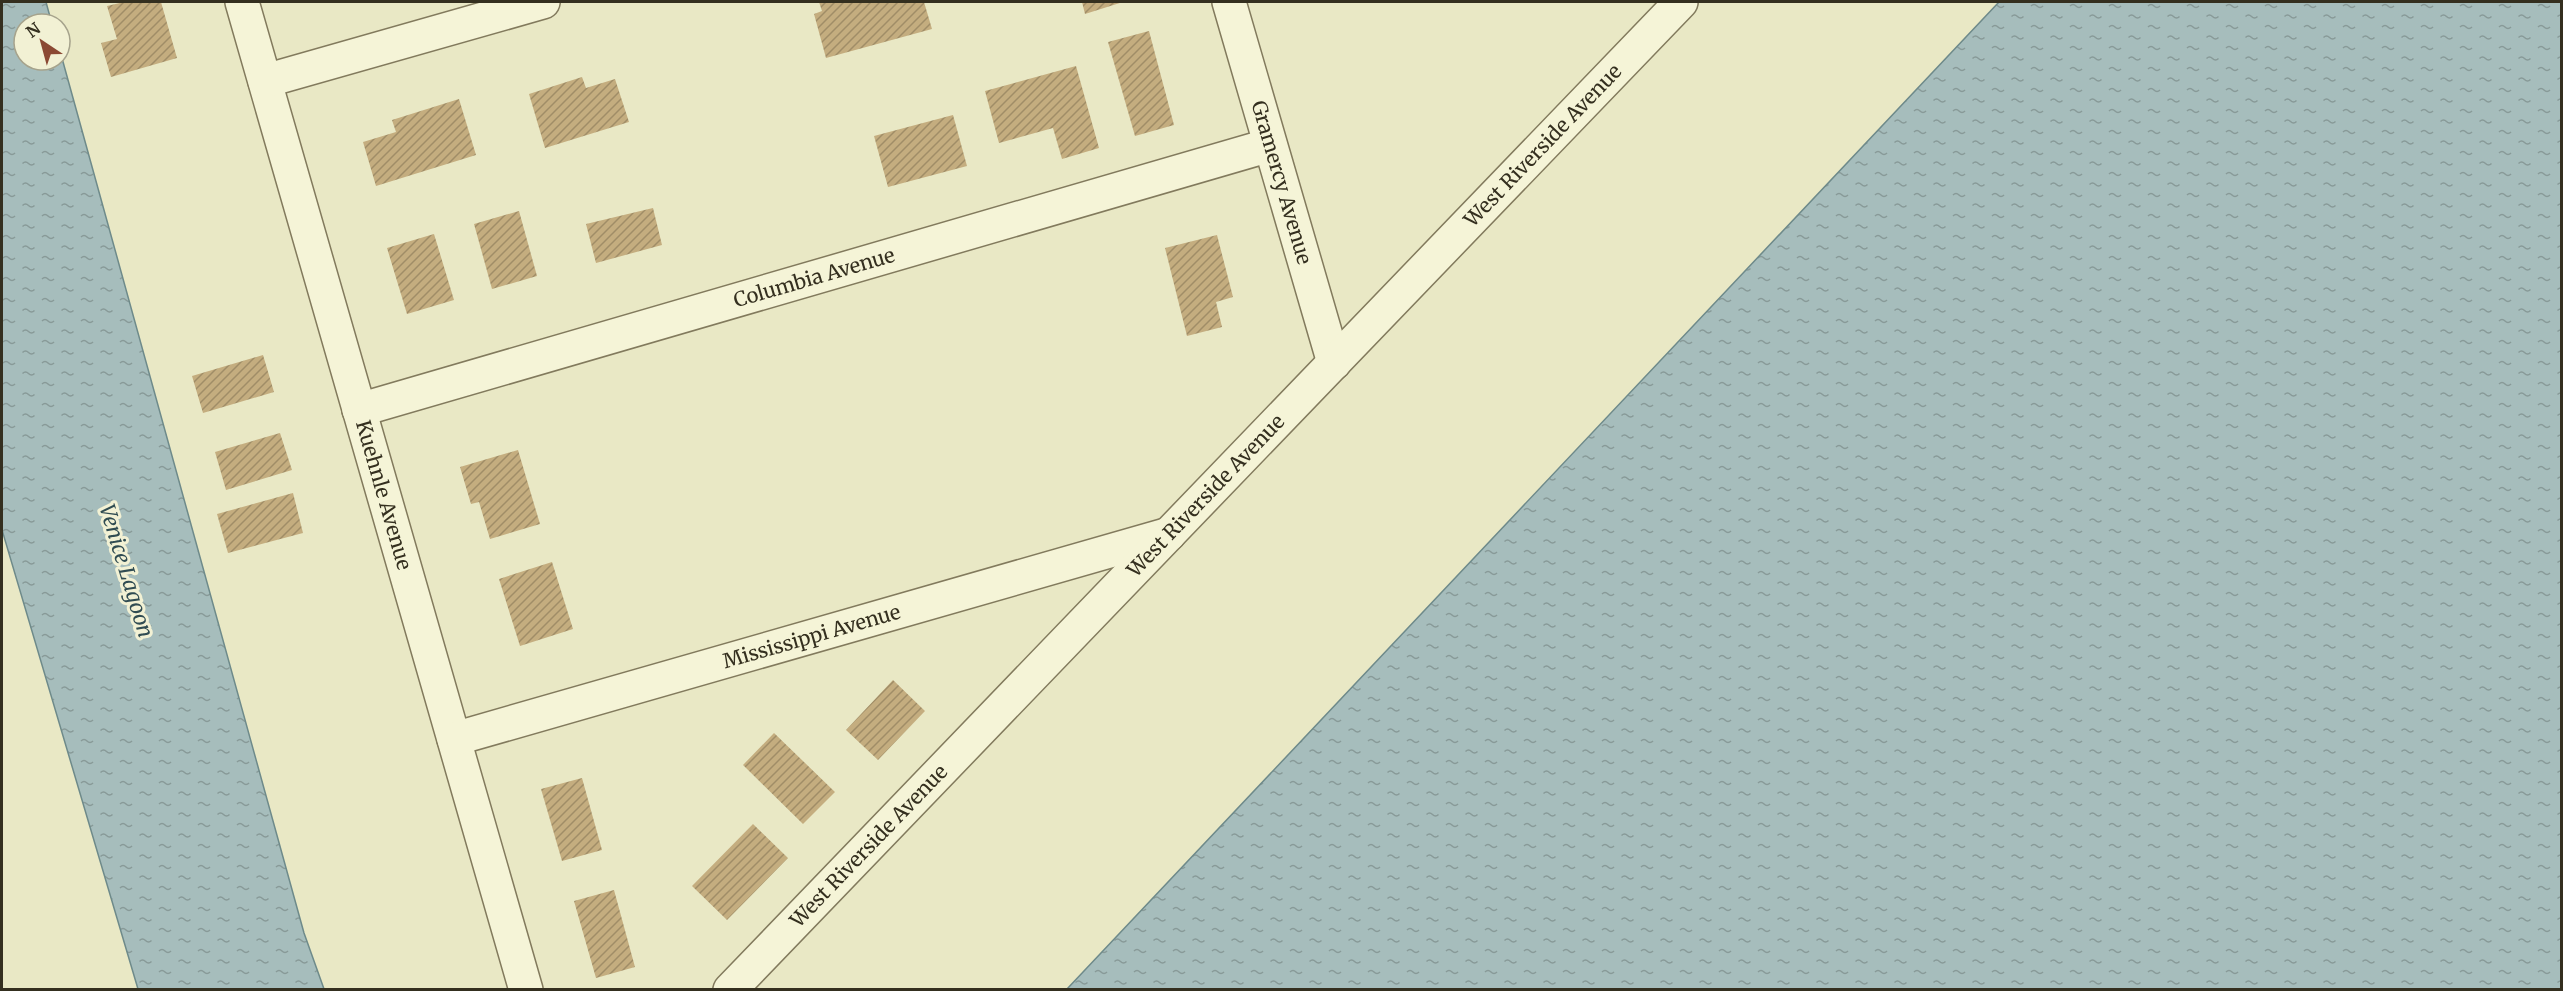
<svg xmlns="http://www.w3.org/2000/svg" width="2563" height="991" font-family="Merriweather,serif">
	<defs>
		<pattern id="water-ripples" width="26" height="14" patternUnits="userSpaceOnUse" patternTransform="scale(1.5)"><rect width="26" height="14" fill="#a6bdbc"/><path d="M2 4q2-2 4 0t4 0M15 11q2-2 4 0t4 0" fill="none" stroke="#889a98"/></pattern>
		<pattern id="building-hatch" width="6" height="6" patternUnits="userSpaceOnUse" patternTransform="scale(1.5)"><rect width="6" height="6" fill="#c4ad7f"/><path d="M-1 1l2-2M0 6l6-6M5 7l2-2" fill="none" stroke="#a08d67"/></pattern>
	</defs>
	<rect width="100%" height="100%" fill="#e9e8c5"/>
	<path fill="url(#water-ripples)" stroke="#6e8a8a" stroke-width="1.5" d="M2,2H46L52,24H24V60H60V51L304,933L324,989H138L2,530Z
		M1999,2H2561V989H1067Z"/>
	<path fill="url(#building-hatch)" d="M124,2H161L177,58L111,77L101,43L117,39L107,6Z
		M819,2H924L932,29L826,58L814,14L822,11Z
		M1082,2H1123L1085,14Z
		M1149,31L1174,125L1135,136L1108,42Z
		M1076,66L1099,148L1062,159L1053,128L999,143L985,91Z
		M582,77L586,88L615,79L629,122L545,148L529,94Z
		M459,99L476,155L376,186L363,142L396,132L392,120Z
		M953,115L967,166L888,187L874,136Z
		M653,208L662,245L596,263L586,224Z
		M519,211L537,276L492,289L474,224Z
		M434,234L454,300L407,314L387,248Z
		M1217,235L1233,297L1216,302L1222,327L1187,336L1165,248Z
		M263,355L274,392L203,413L192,376Z
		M280,433L292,470L226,490L215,452Z
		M518,450L540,524L490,539L479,502L471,504L460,467Z
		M293,493L303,533L228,553L217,514Z
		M552,562L573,629L520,646L499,579Z
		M893,680L925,711L878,760L846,730Z
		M774,733L835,792L803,824L743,765Z
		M582,778L602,850L562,861L541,789Z
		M753,824L788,858L727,920L692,886Z
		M614,890L635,967L596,978L574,901Z"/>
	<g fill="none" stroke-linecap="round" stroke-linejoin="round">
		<g stroke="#827a5d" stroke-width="36">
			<g id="minor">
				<path id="s1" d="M242,2L526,990"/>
				<path id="s2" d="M1229,2L1334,363"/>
				<path d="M265,81L543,2"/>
				<path id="s3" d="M359,410L1270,145"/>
				<path id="s4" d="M454,739L1169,534"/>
				<path id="s5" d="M730,990L1681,2"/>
			</g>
		</g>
		<use href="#minor" stroke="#f5f4d7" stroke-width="33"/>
	</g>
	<g text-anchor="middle" stroke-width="6" stroke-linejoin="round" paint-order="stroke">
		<g font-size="20" fill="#342f1f" stroke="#f2f1d4">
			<text dy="7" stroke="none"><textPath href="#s5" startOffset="1172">West Riverside Avenue</textPath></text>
			<text dy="7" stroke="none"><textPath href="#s2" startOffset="188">Gramercy Avenue</textPath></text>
			<text dy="7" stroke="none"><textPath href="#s3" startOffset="474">Columbia Avenue</textPath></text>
			<text dy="7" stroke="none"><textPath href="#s1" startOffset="513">Kuehnle Avenue</textPath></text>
			<text dy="7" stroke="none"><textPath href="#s5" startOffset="686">West Riverside Avenue</textPath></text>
			<text dy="7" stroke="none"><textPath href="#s4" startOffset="372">Mississippi Avenue</textPath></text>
			<text dy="7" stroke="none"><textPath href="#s5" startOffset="200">West Riverside Avenue</textPath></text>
		</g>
		<g font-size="21" font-style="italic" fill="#304c52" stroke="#f2f1d4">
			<text transform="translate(126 571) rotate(73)" y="7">Venice Lagoon</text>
		</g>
	</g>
	<rect width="2563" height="991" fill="none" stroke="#342f1f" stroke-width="6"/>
	<g transform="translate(42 42) rotate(324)"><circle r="28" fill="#f2f1d4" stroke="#a6a38c" stroke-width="1.5"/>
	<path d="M0-4.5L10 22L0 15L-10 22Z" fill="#8b4933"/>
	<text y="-9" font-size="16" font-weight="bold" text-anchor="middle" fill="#342f1f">N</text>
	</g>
</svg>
